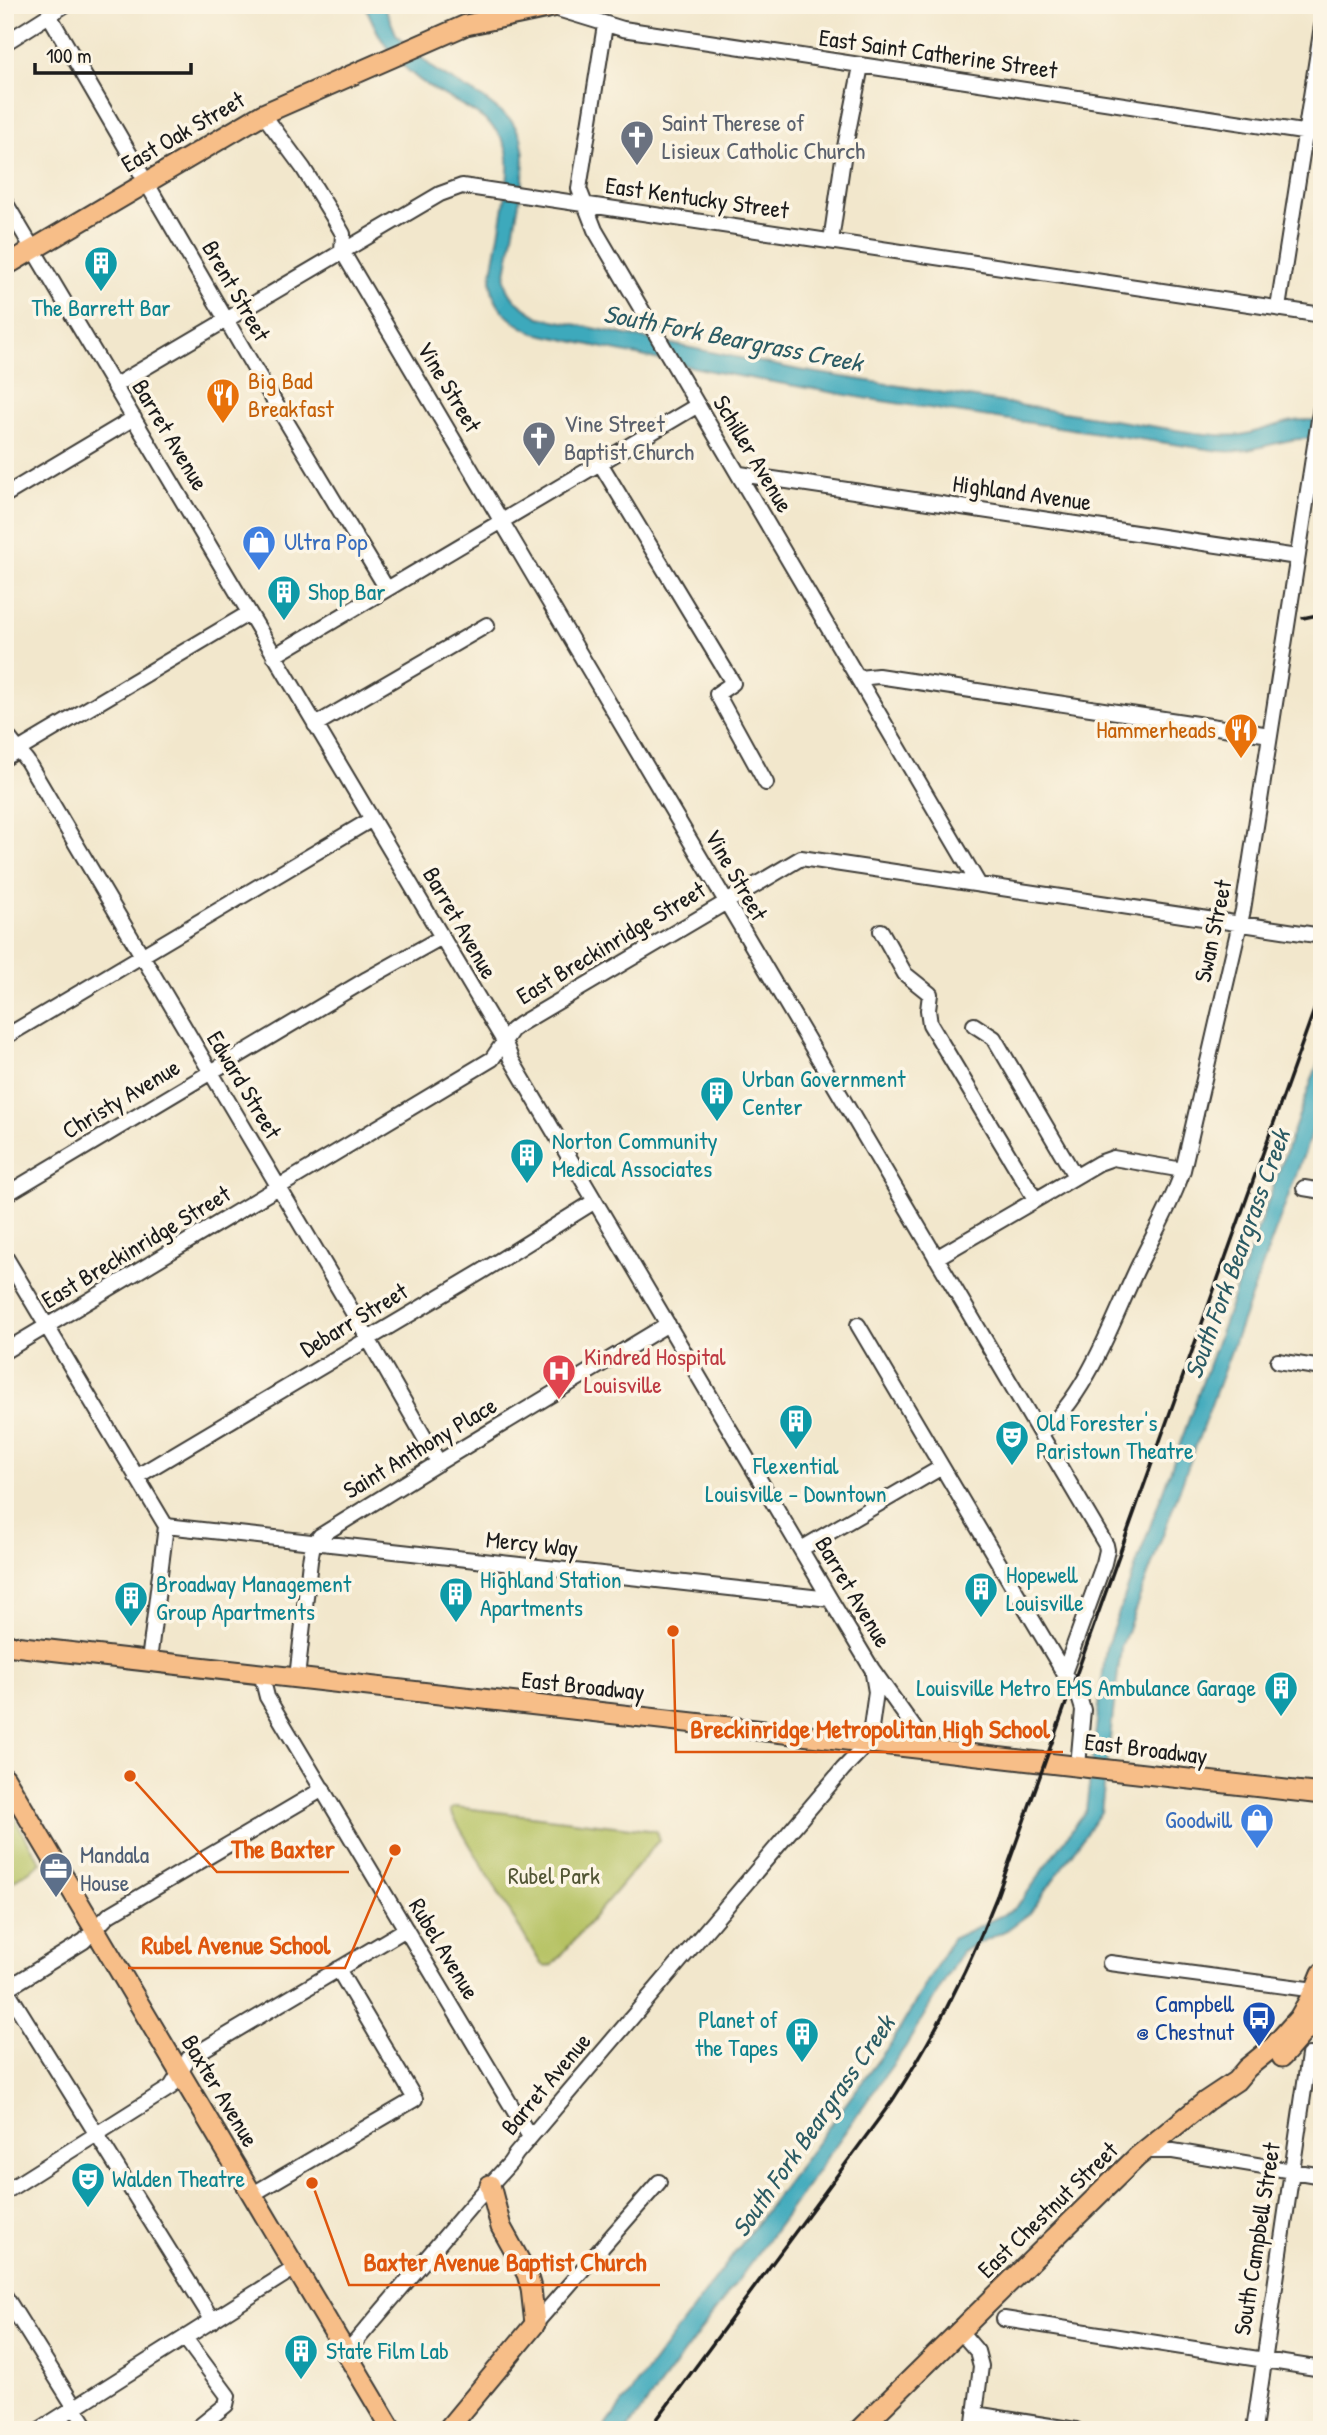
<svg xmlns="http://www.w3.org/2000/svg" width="1327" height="2435" font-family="'Patrick Hand',sans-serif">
	<rect width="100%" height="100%" fill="#fcf5e5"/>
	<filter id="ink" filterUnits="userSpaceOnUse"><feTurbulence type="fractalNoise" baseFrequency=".0143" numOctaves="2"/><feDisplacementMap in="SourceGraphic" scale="14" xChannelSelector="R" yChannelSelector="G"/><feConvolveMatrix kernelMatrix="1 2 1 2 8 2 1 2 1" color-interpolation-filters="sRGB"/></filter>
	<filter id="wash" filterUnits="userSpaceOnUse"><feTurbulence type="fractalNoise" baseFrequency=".00686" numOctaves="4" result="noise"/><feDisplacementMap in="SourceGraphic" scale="28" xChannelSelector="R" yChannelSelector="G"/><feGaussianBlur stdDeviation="1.57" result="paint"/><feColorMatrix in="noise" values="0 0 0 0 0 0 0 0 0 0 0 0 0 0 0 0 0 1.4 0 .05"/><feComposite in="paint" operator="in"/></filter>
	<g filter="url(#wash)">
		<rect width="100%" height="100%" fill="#f2e7cc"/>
		<path fill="#b6c264" stroke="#696f40" stroke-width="2" d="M5,1803L41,1863L5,1886Z
			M455,1807L656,1831L659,1840L553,1965L546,1967L541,1964L451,1813L450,1810Z"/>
		<path fill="#3da9bc" stroke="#2c626c" stroke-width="2" d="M365,5H384L396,34L435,70L484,99L512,121L521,137L524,154L523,181L505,279C508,299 522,306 539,317L799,370L1195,433C1211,434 1230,438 1246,434C1277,427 1287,417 1322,421V440C1286,433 1257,455 1220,451L875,400L721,373L534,333C511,322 491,307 491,279C495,251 513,176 507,151C497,113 445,101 417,78C388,55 379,38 365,5Z
			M1322,1052V1105L1121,1648L1101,1812L1030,1913L1007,1930L962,1951L906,2046L784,2218L627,2430H603L894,2039L952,1939L1009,1912L1022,1900L1086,1810L1106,1648Z"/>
	</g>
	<g filter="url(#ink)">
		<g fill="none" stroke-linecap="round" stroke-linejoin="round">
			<g stroke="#3c3a36" stroke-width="18">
				<path id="minor" d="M551,7L623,29L1322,135
					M49,15L253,366L387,589
					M605,25L579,189L595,230L978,883
					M5,43L65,5
					M263,114L303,168L332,215L343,234L342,251L1106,1545L1107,1550L1104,1563L1064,1673
					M5,202L505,1043L511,1059L830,1599L872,1669L930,1750
					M831,241L844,152L861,66
					M1278,308L1322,26
					M114,386L440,194L462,186L1322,315
					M600,463L733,683L717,694L766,783
					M740,474L1297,557
					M5,495L134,418
					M274,656L698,405
					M859,678L878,676L1270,735
					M315,725L487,625
					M5,733L27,761L362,1328L439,1463
					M5,758L249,613
					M881,931L905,974L930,994L928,1010L930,1024L1035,1199
					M974,1025L994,1038L1075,1176
					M5,1037L372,819
					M1304,1188L1322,1191
					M5,1195L367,979L442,937
					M5,1256L166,1526L149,1661
					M936,1258L1099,1163L1113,1158L1183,1170
					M858,1325L1080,1700L1083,1710L1078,1766
					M5,1351L492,1059L512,1030L520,1024L801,858L1322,936
					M1278,1361L1322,1368
					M1041,1433C1087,1397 1113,1319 1138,1267C1153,1235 1172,1204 1183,1170L1243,910L1322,400
					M136,1477L481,1272L595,1201
					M166,1526L830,1599
					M801,1549L942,1467
					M261,1673L267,1697L530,2137
					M297,1678L310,1561L313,1544L320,1536L433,1466L668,1324
					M1110,1963L1315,1990
					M5,1987L213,2321
					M5,1990L84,1941L109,1915L323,1789
					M1146,2151H1173L1322,2176
					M5,2192L171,2087L189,2058L406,1929
					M253,2194L415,2099L338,1969
					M5,2296L89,2430
					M1004,2319L1322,2369
					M535,2324L659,2182
					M959,2330L977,2351L981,2366L973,2430
					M185,2338L228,2396L226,2405L195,2430
					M346,2353L470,2207L510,2163L516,2154L843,1769L869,1742L876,1692L873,1674
					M975,2414L1076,2430
					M39,2430L295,2268
					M1254,2430L1309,2055"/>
			</g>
			<g stroke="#3c3a36" stroke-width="23">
				<path id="major" d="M5,266L263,114L466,25L562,5
					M5,1645L1322,1794
					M5,1778L392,2430
					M1282,2057L1309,2026L1322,2006
					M447,2430L535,2324L531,2288L527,2274L501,2227L490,2185
					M859,2430L1137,2157L1206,2101L1236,2081L1247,2068L1274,2046L1299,2018L1315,1990L1322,1973"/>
			</g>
			<use href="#minor" stroke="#fff" stroke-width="14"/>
			<use href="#major" stroke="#f7be88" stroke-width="19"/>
			<path stroke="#1c1c1c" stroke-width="3.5" d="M1303,618L1322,614
				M649,2430L892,2101C935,2036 969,1968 997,1896L1322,988"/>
		</g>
	</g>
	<defs>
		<g id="church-pin" transform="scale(1.75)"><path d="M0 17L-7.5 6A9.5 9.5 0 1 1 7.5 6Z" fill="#6b7280" stroke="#fcf5e5"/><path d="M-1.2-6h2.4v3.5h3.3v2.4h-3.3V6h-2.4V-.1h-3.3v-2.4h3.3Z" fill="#fff"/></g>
		<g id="building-pin" transform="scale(1.75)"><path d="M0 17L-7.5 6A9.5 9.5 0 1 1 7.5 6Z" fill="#0f9aa8" stroke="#fcf5e5"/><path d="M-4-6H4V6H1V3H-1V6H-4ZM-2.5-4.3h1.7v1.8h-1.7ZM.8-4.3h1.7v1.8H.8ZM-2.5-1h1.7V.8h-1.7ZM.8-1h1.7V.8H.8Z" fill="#fff"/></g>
		<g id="restaurant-pin" transform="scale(1.75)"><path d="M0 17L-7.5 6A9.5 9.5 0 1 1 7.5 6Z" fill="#e8710a" stroke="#fcf5e5"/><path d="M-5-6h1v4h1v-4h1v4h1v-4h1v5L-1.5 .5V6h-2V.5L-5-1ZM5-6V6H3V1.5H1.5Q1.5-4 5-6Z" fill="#fff"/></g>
		<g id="shop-pin" transform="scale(1.75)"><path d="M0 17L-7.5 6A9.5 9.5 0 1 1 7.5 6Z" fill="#3f7fe0" stroke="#fcf5e5"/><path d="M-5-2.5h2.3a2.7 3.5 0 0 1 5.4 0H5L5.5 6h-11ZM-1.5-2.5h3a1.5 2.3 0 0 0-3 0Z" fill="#fff"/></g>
		<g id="hospital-pin" transform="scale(1.75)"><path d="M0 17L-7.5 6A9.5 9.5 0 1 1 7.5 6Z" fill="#e0444e" stroke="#fcf5e5"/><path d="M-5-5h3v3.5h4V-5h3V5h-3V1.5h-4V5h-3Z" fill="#fff"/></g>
		<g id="theatre-pin" transform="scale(1.75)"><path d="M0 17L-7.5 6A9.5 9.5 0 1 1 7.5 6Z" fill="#0f9aa8" stroke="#fcf5e5"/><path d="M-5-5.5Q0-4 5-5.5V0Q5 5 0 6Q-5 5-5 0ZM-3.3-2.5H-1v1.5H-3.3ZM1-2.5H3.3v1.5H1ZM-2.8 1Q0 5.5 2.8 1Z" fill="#fff"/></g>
		<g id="office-pin" transform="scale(1.75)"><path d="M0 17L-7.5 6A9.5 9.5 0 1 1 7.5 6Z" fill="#5c6f8a" stroke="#fcf5e5"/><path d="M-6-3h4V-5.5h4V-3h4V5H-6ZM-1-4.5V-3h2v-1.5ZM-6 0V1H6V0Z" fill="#fff"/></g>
		<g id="bus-pin" transform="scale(1.75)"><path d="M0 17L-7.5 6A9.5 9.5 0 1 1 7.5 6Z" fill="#1a4fb4" stroke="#fcf5e5"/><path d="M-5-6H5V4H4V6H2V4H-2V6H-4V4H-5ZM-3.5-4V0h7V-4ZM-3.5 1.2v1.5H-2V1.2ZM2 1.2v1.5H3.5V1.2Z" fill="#fff"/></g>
	</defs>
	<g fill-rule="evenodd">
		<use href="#church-pin" x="637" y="137"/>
		<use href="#building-pin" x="101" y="263"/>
		<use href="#restaurant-pin" x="223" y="395"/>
		<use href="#church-pin" x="539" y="438"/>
		<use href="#shop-pin" x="259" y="542"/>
		<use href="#building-pin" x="284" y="592"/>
		<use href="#restaurant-pin" x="1241" y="730"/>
		<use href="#building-pin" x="717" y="1093"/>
		<use href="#building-pin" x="527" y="1155"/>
		<use href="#hospital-pin" x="559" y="1371"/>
		<use href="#building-pin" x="796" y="1421"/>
		<use href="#theatre-pin" x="1012" y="1437"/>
		<use href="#building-pin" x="981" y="1589"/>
		<use href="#building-pin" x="456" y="1594"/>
		<use href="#building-pin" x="131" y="1598"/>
		<use href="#building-pin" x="1281" y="1688"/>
		<use href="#shop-pin" x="1257" y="1820"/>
		<use href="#office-pin" x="56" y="1869"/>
		<use href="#bus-pin" x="1259" y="2018"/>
		<use href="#building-pin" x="802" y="2034"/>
		<use href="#theatre-pin" x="88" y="2179"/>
		<use href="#building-pin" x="301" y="2351"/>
	</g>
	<g text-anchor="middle" stroke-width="7" stroke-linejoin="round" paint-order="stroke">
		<g font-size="24" fill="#1c1c1c" stroke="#fcf5e5">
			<text transform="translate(938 54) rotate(8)" y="8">East Saint Catherine Street</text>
			<text transform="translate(183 132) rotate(-30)" y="8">East Oak Street</text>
			<text transform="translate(697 198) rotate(8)" y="8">East Kentucky Street</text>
			<text transform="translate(236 291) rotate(60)" y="8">Brent Street</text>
			<text transform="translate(449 387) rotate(59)" y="8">Vine Street</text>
			<text transform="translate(170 435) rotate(59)" y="8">Barret Avenue</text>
			<text transform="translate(753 454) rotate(59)" y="8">Schiller Avenue</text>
			<text transform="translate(1022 493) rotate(8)" y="8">Highland Avenue</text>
			<text transform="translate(736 875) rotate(60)" y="8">Vine Street</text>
			<text transform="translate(460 923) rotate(60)" y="8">Barret Avenue</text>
			<text transform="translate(1213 931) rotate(-78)" y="8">Swan Street</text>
			<text transform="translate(611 943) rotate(-31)" y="8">East Breckinridge Street</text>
			<text transform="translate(244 1085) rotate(59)" y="8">Edward Street</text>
			<text transform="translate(121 1099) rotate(-31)" y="8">Christy Avenue</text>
			<text transform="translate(136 1247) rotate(-31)" y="8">East Breckinridge Street</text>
			<text transform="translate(354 1320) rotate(-31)" y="8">Debarr Street</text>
			<text transform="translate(420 1448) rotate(-31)" y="8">Saint Anthony Place</text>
			<text transform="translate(532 1544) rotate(6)" y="8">Mercy Way</text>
			<text transform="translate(853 1592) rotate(59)" y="8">Barret Avenue</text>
			<text transform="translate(583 1686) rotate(6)" y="8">East Broadway</text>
			<text transform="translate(1146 1749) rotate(7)" y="8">East Broadway</text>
			<text transform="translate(444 1949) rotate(59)" y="8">Rubel Avenue</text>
			<text transform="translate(546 2084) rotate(-50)" y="8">Barret Avenue</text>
			<text transform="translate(220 2091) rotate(59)" y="8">Baxter Avenue</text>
			<text transform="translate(1048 2210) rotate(-44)" y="8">East Chestnut Street</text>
			<text transform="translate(1257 2239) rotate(-81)" y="8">South Campbell Street</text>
		</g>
		<g font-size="24" fill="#5b616d" stroke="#fcf5e5" text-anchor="start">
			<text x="662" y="131">Saint Therese of<tspan x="662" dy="28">Lisieux Catholic Church</tspan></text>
			<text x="564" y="432">Vine Street<tspan x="564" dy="28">Baptist Church</tspan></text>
		</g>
		<g font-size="24" fill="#0d838f" stroke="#fcf5e5" text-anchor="start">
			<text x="101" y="316" text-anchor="middle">The Barrett Bar</text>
			<text x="308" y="600">Shop Bar</text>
			<text x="742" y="1087">Urban Government<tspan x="742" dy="28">Center</tspan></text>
			<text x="552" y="1149">Norton Community<tspan x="552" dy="28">Medical Associates</tspan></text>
			<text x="1036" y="1431">Old Forester's<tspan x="1036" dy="28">Paristown Theatre</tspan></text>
			<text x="796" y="1474" text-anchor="middle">Flexential<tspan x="796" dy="28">Louisville - Downtown</tspan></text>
			<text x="1006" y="1583">Hopewell<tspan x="1006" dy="28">Louisville</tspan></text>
			<text x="480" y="1588">Highland Station<tspan x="480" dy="28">Apartments</tspan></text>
			<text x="156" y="1592">Broadway Management<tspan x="156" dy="28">Group Apartments</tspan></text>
			<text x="1256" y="1696" text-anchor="end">Louisville Metro EMS Ambulance Garage</text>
			<text x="778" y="2028" text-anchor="end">Planet of<tspan x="778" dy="28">the Tapes</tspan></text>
			<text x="112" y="2187">Walden Theatre</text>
			<text x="326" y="2359">State Film Lab</text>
		</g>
		<g font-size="24" fill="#c56008" stroke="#fcf5e5" text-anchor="start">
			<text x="248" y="389">Big Bad<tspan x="248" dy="28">Breakfast</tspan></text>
			<text x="1216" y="738" text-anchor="end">Hammerheads</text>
		</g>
		<g font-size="24" fill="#366cbe" stroke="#fcf5e5" text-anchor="start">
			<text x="284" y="550">Ultra Pop</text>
			<text x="1232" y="1828" text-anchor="end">Goodwill</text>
		</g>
		<g font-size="24" fill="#be3a42" stroke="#fcf5e5" text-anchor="start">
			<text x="584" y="1365">Kindred Hospital<tspan x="584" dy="28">Louisville</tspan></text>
		</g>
		<g font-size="24" fill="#4e5e75" stroke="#fcf5e5" text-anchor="start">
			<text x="80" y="1863">Mandala<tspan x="80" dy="28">House</tspan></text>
		</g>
		<g font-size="24" fill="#525635" stroke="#fcf5e5">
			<text x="554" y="1884">Rubel Park</text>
		</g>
		<g font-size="24" fill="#164399" stroke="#fcf5e5" text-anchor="end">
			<text x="1234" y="2012">Campbell<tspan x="1234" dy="28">@ Chestnut</tspan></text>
		</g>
		<g font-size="26" font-style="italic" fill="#2b5b64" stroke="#fcf5e5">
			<text transform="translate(733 338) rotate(11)" y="9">South Fork Beargrass Creek</text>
			<text transform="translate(1237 1254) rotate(-70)" y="9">South Fork Beargrass Creek</text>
			<text transform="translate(813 2126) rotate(-55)" y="9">South Fork Beargrass Creek</text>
		</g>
	</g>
	<path fill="none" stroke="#de560d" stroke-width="2.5" d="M673 1631L676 1752H1063M130 1776L217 1872H349M395 1850L345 1968H128M312 2183L349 2285H660"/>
	<g fill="#de560d" stroke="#fcf5e5" stroke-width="2.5">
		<circle cx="673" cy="1631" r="7"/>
		<circle cx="130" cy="1776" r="7"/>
		<circle cx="395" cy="1850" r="7"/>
		<circle cx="312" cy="2183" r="7"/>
	</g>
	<g font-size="26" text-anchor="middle" font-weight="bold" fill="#de560d" stroke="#fcf5e5" stroke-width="7" stroke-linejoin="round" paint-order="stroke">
		<text x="870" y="1738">Breckinridge Metropolitan High School</text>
		<text x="283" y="1858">The Baxter</text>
		<text x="236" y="1954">Rubel Avenue School</text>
		<text x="505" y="2271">Baxter Avenue Baptist Church</text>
	</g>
	<rect width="1327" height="2435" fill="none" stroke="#fcf5e5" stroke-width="28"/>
	<path d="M35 63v10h156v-10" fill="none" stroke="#1c1c1c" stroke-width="3.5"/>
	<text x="46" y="63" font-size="21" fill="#1c1c1c" stroke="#fcf5e5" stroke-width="5" paint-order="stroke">100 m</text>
</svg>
